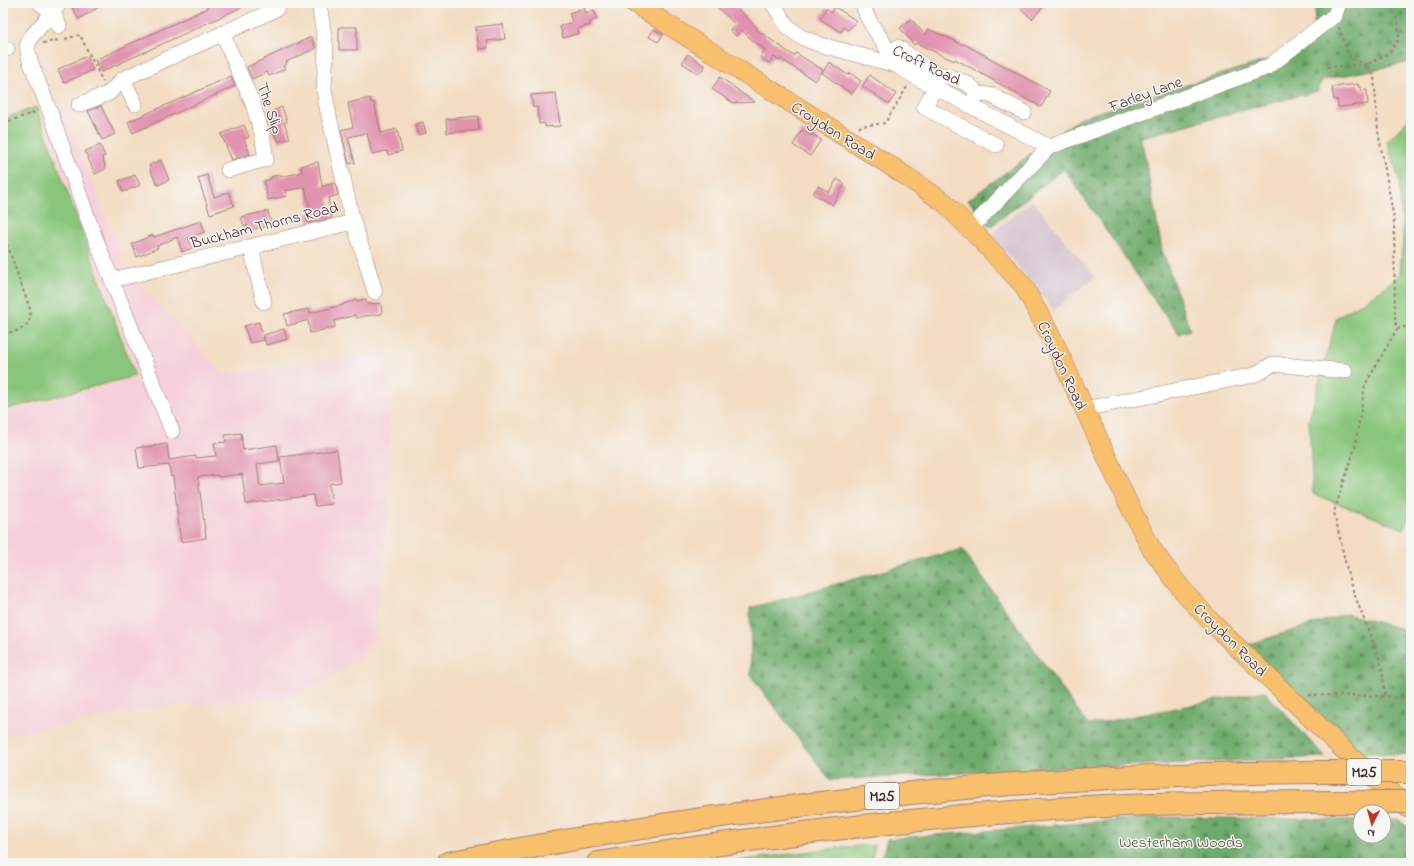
<svg xmlns="http://www.w3.org/2000/svg" width="1414" height="866" font-family="'Indie Flower',sans-serif">
	<defs>
		<pattern id="forest-firs" width="22" height="20" patternUnits="userSpaceOnUse"><rect width="22" height="20" fill="#6eab6c"/><path d="M5 1l3.5 6h-7zM16 11l3.5 6h-7z" fill="#5c8b59"/></pattern>
	</defs>
	<rect width="100%" height="100%" fill="#f6f6f2"/>
	<filter id="ink" filterUnits="userSpaceOnUse"><feTurbulence type="fractalNoise" baseFrequency=".025" numOctaves="2"/><feDisplacementMap in="SourceGraphic" scale="8" xChannelSelector="R" yChannelSelector="G"/><feConvolveMatrix kernelMatrix="1 2 1 2 8 2 1 2 1" color-interpolation-filters="sRGB"/></filter>
	<filter id="wash" filterUnits="userSpaceOnUse"><feTurbulence type="fractalNoise" baseFrequency=".012" numOctaves="4" result="noise"/><feDisplacementMap in="SourceGraphic" scale="16" xChannelSelector="R" yChannelSelector="G"/><feGaussianBlur stdDeviation="0.9" result="paint"/><feColorMatrix in="noise" values="0 0 0 0 0 0 0 0 0 0 0 0 0 0 0 0 0 1.4 0 .05"/><feComposite in="paint" operator="in"/></filter>
	<g filter="url(#wash)">
		<rect width="100%" height="100%" fill="#f3dcc1"/>
		<path fill="#f5cfdb" d="M62,107L128,272L224,374L386,353L390,438L386,535L374,639L362,657L319,683L282,699L164,706L3,736V414L139,377L42,116Z"/>
		<path fill="#d1bdcc" d="M1032,200L1095,277L1054,310L991,234Z"/>
		<path fill="#89c67c" stroke="#6a7254" d="M36,107L135,376L3,410V119Z
			M1411,117V512L1404,529L1313,494L1309,420L1337,317C1359,304 1382,292 1400,274L1403,238L1399,181L1387,141Z
			M875,845L871,863H723L844,847Z"/>
		<path fill="url(#forest-firs)" stroke="#5c654c" d="M1316,3H1411V62L1322,80L1318,91L1141,137L1162,250L1190,330L1179,334L1148,291L1064,169L990,227L968,200L1080,118L1312,46Z
			M962,549L1088,725L1264,691L1325,757L981,772L830,780L751,676L750,608Z
			M1346,614L1411,631V755L1360,753L1246,645Z
			M1152,817L1360,820V836H1384V820H1399L1411,830V863H880L887,839Z"/>
		<g id="blocks">
			<path fill="#e192af" d="M76,3H105L79,19L71,6Z
				M205,3H251L101,72L95,60L208,8Z
				M713,3H732L757,28L756,29L794,56L796,53L823,70L815,81L781,59L780,61L774,57L769,63L760,57L765,50L751,39L742,30L736,36L730,30L735,24Z
				M1015,3H1047L1032,19Z
				M835,7L857,21L848,30L844,27L841,32L820,19L826,8L832,12Z
				M584,8L586,13L594,10L597,19L590,22V25L577,29L579,33L563,38L560,26L572,22L569,13Z
				M911,19L925,35L929,29L963,45L964,44L1050,91L1041,107L955,59L954,61L916,43L914,45L900,28Z
				M503,24L505,39L487,41L488,48L479,49L476,27Z
				M339,27H357V50H339Z
				M654,29L663,35L658,42L649,37Z
				M311,37L316,48L286,62L287,64L283,66L285,69L269,76L267,72L252,79L247,67Z
				M688,54L705,66L699,74L682,63Z
				M87,56L93,70L64,83L58,69Z
				M829,62L848,75L850,73L861,81L852,94L822,73Z
				M870,75L896,94L889,104L862,86Z
				M231,76L235,86L133,133L128,122Z
				M720,77L738,90V91L755,102L733,103L712,89Z
				M1358,84L1359,88L1361,87V91L1367,90L1368,104L1338,107L1337,99L1334,100L1332,87Z
				M556,93L560,126L545,127V123L539,124L537,107H533L531,95Z
				M370,98L371,103L374,102L381,133L397,129L402,151L388,155L387,151L372,154L367,133L348,137L355,163L349,164L341,130L353,127L348,103Z
				M101,106L115,134L102,140L88,111Z
				M282,107L287,122L284,123L290,138L279,142L277,137H275L266,114Z
				M478,116L479,130L447,133L446,119Z
				M423,122L426,133L418,135L415,124Z
				M244,125L249,137L244,139L250,154L232,160L221,134Z
				M802,130L811,136L812,134L821,140L810,156L793,145Z
				M100,145L105,156L102,157L105,165V169L95,174L85,151Z
				M161,160L169,180L158,185L150,170L151,169L149,165Z
				M318,162L322,186L335,183L338,195L328,198L332,218L308,223L307,214L311,213L305,187L285,191L287,196L268,200L264,181L271,179V177L280,174L281,177L302,172L301,166Z
				M135,175L140,185L123,192L119,181Z
				M207,175L214,197L229,192L234,206L210,214L198,178Z
				M837,179L845,184L832,205L813,194L818,186L829,192Z
				M268,211L271,225L250,230L248,225L244,226L241,217Z
				M201,221L205,232L188,238L192,248L182,252L177,237L157,246L158,248L137,257L132,244L153,235L154,237Z
				M366,299L367,304L381,303L382,314L364,316L356,318L355,315L334,321L335,327L310,333L308,320L287,326L284,314L309,309L310,313L343,305V304L357,300L358,301Z
				M259,322L264,340L250,343L244,326Z
				M284,329L287,339L266,345L264,335Z
				M241,433L243,450L277,445L279,461L257,464L260,486L284,483L280,457L337,450L341,482L329,484L332,504L315,506L313,495L246,504L242,474L218,477V475L198,477L206,538L181,542L173,476L171,477L169,465L139,468L136,448L167,444L169,460L196,456V458L216,456L214,443L226,442L225,435Z"/>
		</g>
	</g>
	<g filter="url(#ink)">
		<use href="#blocks" fill-opacity="0" stroke="#9e7e76" stroke-width="1"/>
		<g fill="none" stroke-linecap="round" stroke-linejoin="round">
			<g stroke="#9e7e76" stroke-width="16">
				<path id="minor" d="M40,3L42,5L53,11L59,26
					M60,3L32,36L27,46L30,61L50,112L92,230L172,431
					M863,3C865,17 874,28 882,40C887,48 891,57 896,65
					M773,4L788,27L801,37L818,44L896,65L914,76L1049,147
					M222,33L253,104L262,134L266,159L228,170
					M898,47C910,56 921,65 934,72C944,76 970,81 975,91C977,96 973,102 971,106
					M3,50L7,49
					M123,79L135,104
					M936,87L924,107L996,145
					M976,94L990,95L1024,112
					M79,105L109,93L123,79L270,12L277,8L279,3
					M352,218L365,258L375,292
					M970,229L1049,147L1268,67L1335,15L1339,3
					M260,245L255,247L253,251V257L264,302
					M112,280L349,223L352,218L327,107L324,89L326,49L319,3
					M1084,409L1254,375L1273,364L1345,371"/>
			</g>
			<g stroke="#9e7e76" stroke-width="20">
				<path id="major" d="M634,3L897,170L945,203L985,244L1023,285L1052,338L1126,499L1151,548L1183,591L1214,625L1286,694L1350,756L1408,808"/>
			</g>
			<g stroke="#9e7e76" stroke-width="24">
				<path id="highway" d="M448,863C622,828 799,802 977,787C1091,777 1207,773 1321,772
					M598,863C772,834 948,813 1125,805C1203,802 1281,802 1359,802"/>
			</g>
			<path stroke="#9e7e76" stroke-width="2" stroke-dasharray="3 3" stroke-linecap="butt" d="M1339,27L1349,57L1366,65L1374,75L1378,131L1394,219L1395,317L1397,329L1365,385L1355,447L1334,512L1350,583L1382,666L1385,696
				M65,39L80,35L103,82
				M43,43L59,40
				M1327,67L1366,65L1389,53L1399,39L1398,21L1389,3
				M3,123L36,112
				M859,128L861,126L885,123L907,87
				M3,233L30,309C33,329 19,330 3,334
				M1397,329L1411,325
				M1309,695L1385,696L1411,700"/>
			<use href="#minor" stroke="#fff" stroke-width="15"/>
			<use href="#major" stroke="#f8bf6c" stroke-width="19"/>
			<use href="#highway" stroke="#f8bf6c" stroke-width="22"/>
			<g stroke="#9e7e76" stroke-width="24" stroke-linecap="butt">
				<path id="highway-bridge" d="M1321,772H1407
					M1359,802H1411"/>
			</g>
			<use href="#highway-bridge" stroke="#f8bf6c" stroke-width="22"/>
		</g>
	</g>
	<g text-anchor="middle" stroke-width="3" stroke-linejoin="round" paint-order="stroke">
		<g fill="#f6f6f2" stroke="#7e6067" stroke-width="1">
			<rect x="1347" y="759" width="34" height="26" rx="3"/>
			<rect x="865" y="783" width="34" height="26" rx="3"/>
		</g>
		<g font-size="15" font-weight="bold" fill="#4a1f2b">
			<text x="1364" y="777">M25</text>
			<text x="882" y="801">M25</text>
		</g>
		<g font-size="16" fill="#4a1f2b" stroke="#f6f6f2">
			<text transform="translate(927 64) rotate(26)" y="6">Croft Road</text>
			<text transform="translate(1145 93) rotate(-20)" y="6">Farley Lane</text>
			<text transform="translate(271 108) rotate(72)" y="6">The Slip</text>
			<text transform="translate(834 130) rotate(32)" y="6">Croydon Road</text>
			<text transform="translate(264 224) rotate(-14)" y="6">Buckham Thorns Road</text>
			<text transform="translate(1063 365) rotate(65)" y="6">Croydon Road</text>
			<text transform="translate(1231 639) rotate(45)" y="6">Croydon Road</text>
		</g>
		<g font-size="16" fill="#5d5143" stroke="#f6f6f2">
			<text x="1181" y="847">Westerham Woods</text>
		</g>
	</g>
	<rect width="1414" height="866" fill="none" stroke="#f6f6f2" stroke-width="16"/>
	<g transform="translate(1372 824) rotate(186)"><circle r="19" fill="#f6f6f2" stroke="#b1a0a2"/>
	<path d="M0-3L7 15L0 10L-7 15Z" fill="#c8321e"/>
	<text y="-6" font-size="11" font-weight="bold" text-anchor="middle" fill="#4a1f2b">N</text>
	</g>
</svg>
